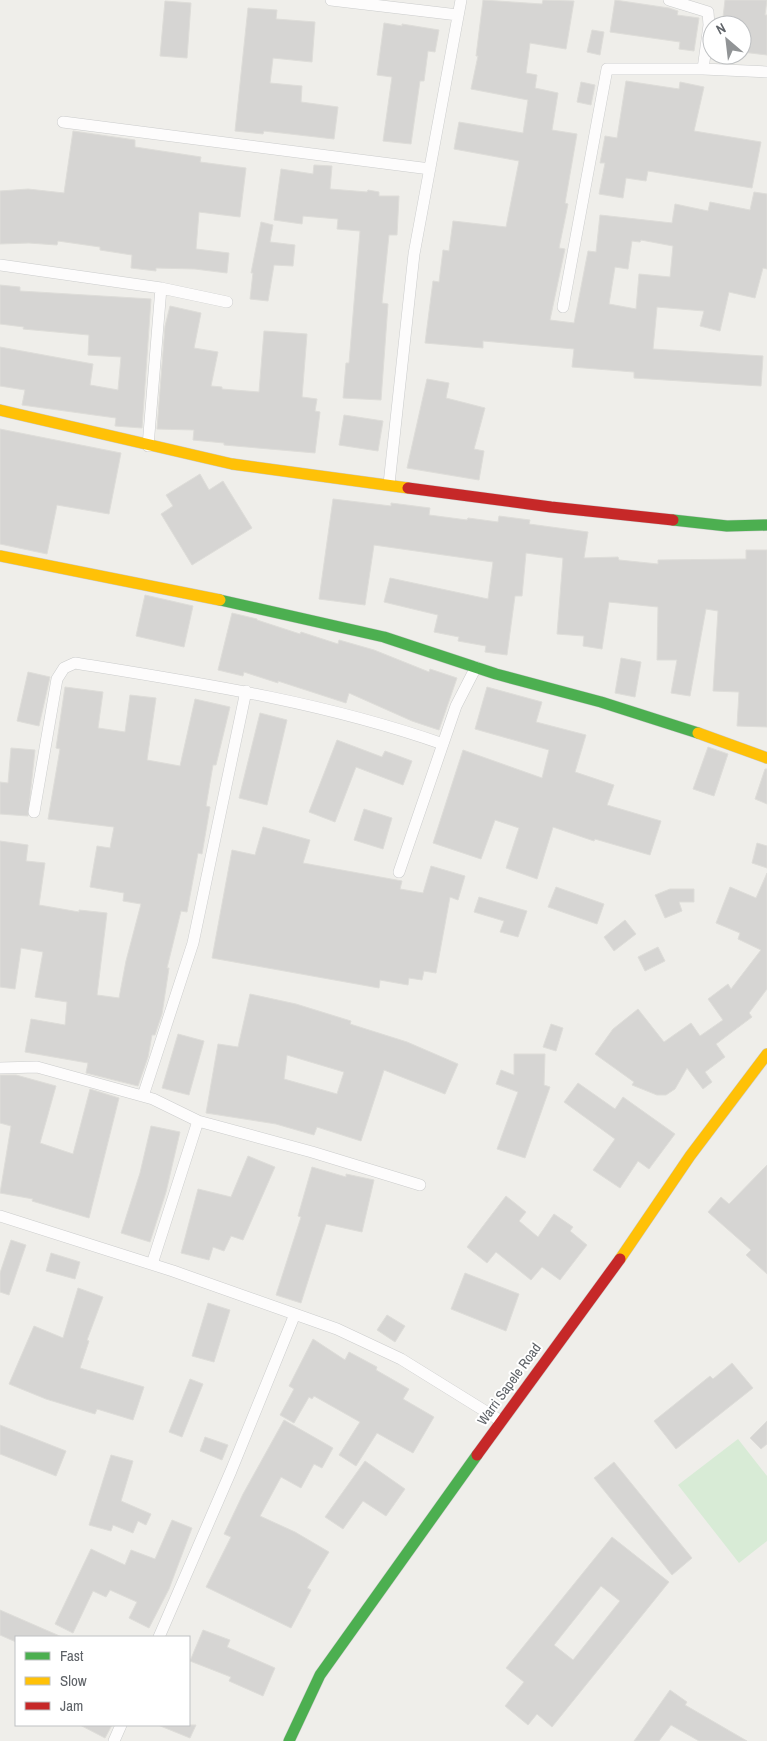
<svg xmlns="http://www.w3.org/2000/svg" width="767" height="1741" font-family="'Archivo Narrow',sans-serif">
	<rect width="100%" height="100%" fill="#efeeea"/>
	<path fill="#d8ebd6" d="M738,1439L767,1476V1541L739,1563L678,1485Z"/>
	<path fill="#d6d5d3" stroke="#deddd9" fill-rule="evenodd" d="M483,0L542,4L543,0L574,1L566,49L530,43L526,73L537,75L535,88L558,93L552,130L577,134L565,203L568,204L559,248L565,249L550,320L574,323L588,251L596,252L600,215L672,223L675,204L708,211L710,202L750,210L754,192L767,194V269L763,268L755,298L729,292L720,331L700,326L704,311L657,307L653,349L763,356L761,386L634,378V372L572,367L574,349L483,341V348L425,343L433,281L439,282L443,250L449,251L453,221L506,227L519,161L454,149L459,122L523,133L528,100L471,89L478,56H476ZM641,240L673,246L670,277L639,274L636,309L609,304L615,267L628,269L632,241L640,242Z
		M615,0L669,8L678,11L677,15L699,18L694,51L679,49L680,42L610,32Z
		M725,0H767L765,15H767V55L742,52V25H722Z
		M165,1L191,3L187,58L160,56Z
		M248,8L277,10L276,19L315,22L312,62L273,58L270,83L302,86L301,102L338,107L334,139L264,131L263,134L235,131Z
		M384,23L402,26V24L439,30L435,52L428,51L424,81H420L411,144L383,141L392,77L377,75Z
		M592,30L604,32L600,55L587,52Z
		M626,81L679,89L680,82L704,87L694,131L761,142L752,188L648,171L646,181L626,178L623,198L599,194L605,163H600L605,136L617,138Z
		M581,82L595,85L591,105L577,102Z
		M73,131L135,140V147L201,157L200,162L246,168L240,217L199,212L196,249L229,253L227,273L195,269L156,268V271L131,268L132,255L100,250V247L58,241L57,245L29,243L0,244V191L28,189L64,193Z
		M314,165L332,166L330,189L367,192L368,190L379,192V196H399L397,235H389L382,303L388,304L381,400L343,398L346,363H349L360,231L337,229L338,219L303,216L302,224L274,220L281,169L313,174Z
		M261,222L273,225L270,242L295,245L293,266L274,265L268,301L250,299L253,273H251Z
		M0,285L20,287V291L151,299L142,428L115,426L116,418L22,405L25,390L0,386V347L93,364L90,385L118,390L121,357L88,355L89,335L23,329L24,327L0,324Z
		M170,306L201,313L194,348L218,352L211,386L222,387V389L259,392L264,331L307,334L302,397L317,399L315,411L320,412L315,453L224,445V443L193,440L194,430L157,429L165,326Z
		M427,379L449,383L446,398L485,408L474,449L484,451L479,480L407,468Z
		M344,415L383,421L378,451L339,445Z
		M0,429L121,453L109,514L57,505L47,554L0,544Z
		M200,474L209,490L223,481L252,528L192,565L161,514L173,506L166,495Z
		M333,499L391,506V503L430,508L429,515L467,520L468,518L498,522L499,516L530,520L529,524L588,532L584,558L618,557L619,560L658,564V560L746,559V550H767V727L737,726L739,692L713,691L718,611L706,609L690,696L671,693L677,660H657L658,607L609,602L602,649L583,646L584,636L557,634L563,558L526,553L522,596H515L507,655L485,652L486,646L458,641L459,637L434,632L438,615L384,602L390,578L488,599L493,562L374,545L365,605L319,599Z
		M145,595L193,606L184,647L136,636Z
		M232,613L257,619V620L300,634L301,632L338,644L339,640L374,650L429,672L430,669L457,678L439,730L412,721L349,693L346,703L278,681V683L244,672L243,676L218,670Z
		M621,658L641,662L635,697L615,693Z
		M28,672L50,677L39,726L17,721Z
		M65,687L103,692L98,728L125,732L130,695L156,698L147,760L180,766L195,699L230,707L216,765H213L206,806L210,807L202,854L198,853L187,912L181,911L167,968H169L162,1014L155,1035H152L148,1057L138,1086L86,1073L88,1063L25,1052L31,1019L65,1025L67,1002L35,997L43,952L21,948L15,989L0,987V841L28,845L26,861L45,863L39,905L79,912V910L107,913L97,995L119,998L126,961L141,904L123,901L124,893L90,887L97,846L110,848L114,827L48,819L60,749L56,748Z
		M487,687L542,702L536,722L586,735L575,772L614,785L607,805L661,821L650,855L595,839L594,841L553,827L537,879L506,868L519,828L495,820L481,859L433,843L463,750L542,778L549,750L475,729Z
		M260,713L287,720L267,805L239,798Z
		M337,740L382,757L385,751L412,761L403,785L356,767L335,822L309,812Z
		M708,747L728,754L714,796L693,789Z
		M11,748L35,750L28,816L0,814V782L8,783Z
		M765,769H767V804L755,799Z
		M364,809L392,818L383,849L354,840Z
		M263,827L310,840L303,863L402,881L400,889L423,893L431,866L465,876L458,900L450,897L436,973L424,971L422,980L409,978L408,985L380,980L379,988L212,958L232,850L255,855Z
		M757,843L767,846V868L752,863Z
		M767,873V989L749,1013L752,1017L716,1044L725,1057L705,1072L712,1082L703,1089L687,1068L675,1089L666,1095H657L632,1085L634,1082L595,1054L613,1029L638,1009L664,1042L691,1023L700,1036L723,1020L708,999L728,984L731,989L761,950L738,939L740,933L716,923L730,887L756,898Z
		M556,887L604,904L597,924L548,907Z
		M670,889H694V902H679L682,911L665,918L655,895Z
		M479,897L527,911L518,937L500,932L504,921L474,912Z
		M625,920L636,934L614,951L604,937Z
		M658,947L665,961L645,971L638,957Z
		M250,994L296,1004L351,1021L350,1024L407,1042L458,1064L445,1094L384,1070L361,1141L317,1127L314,1135L276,1124L206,1113L218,1044L238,1047ZM287,1055L344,1072L337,1094L284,1079Z
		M551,1024L563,1028L556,1051L543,1047Z
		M178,1034L204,1041L189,1095L162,1088Z
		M514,1054H545L544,1085L550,1087L525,1158L497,1149L518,1092L496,1084L501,1070L514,1075Z
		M0,1075H16L56,1086L40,1143L73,1154L90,1089L119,1098L89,1218L32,1201L33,1199L0,1193L11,1126L0,1123Z
		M578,1083L615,1109L623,1097L675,1134L649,1169L638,1161L620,1188L593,1170L615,1139L564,1102Z
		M151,1126L180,1132L166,1192L150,1242L121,1233L140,1173Z
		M248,1156L275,1167L243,1240L231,1236L224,1251L213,1247L209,1260L181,1253L198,1189L231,1197Z
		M767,1165V1274L746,1255L751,1250L708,1212L721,1197L729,1204Z
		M312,1167L346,1177V1174L374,1180L362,1232L326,1224L301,1303L276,1295L301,1217L298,1216Z
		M506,1196L526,1212L519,1221L538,1237L554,1214L573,1227L570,1231L587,1245L560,1280L542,1267L531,1280L496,1252L487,1263L467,1247Z
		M11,1240L26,1245L9,1295L0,1292V1273Z
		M51,1253L80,1262L75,1279L46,1271Z
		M465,1273L519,1294L506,1331L451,1309Z
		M78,1288L103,1297L87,1340L89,1341L80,1368L144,1387L133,1420L97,1409L95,1414L46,1399L9,1384L34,1326L63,1338Z
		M208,1303L230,1310L214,1362L192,1356Z
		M387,1315L405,1326L395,1342L377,1330Z
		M313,1339L345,1360L349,1352L377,1367L376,1370L409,1389L403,1399L434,1417L413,1453L377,1433L356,1466L339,1455L360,1422L314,1396L312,1399L309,1397L294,1423L280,1415L294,1389L289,1386Z
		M732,1363L753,1388L676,1449L654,1421L710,1376L713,1379Z
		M190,1379L203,1384L182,1437L169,1432Z
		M284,1420L333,1448L322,1468L314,1464L301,1488L281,1477L260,1516L295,1532L329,1552L307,1588L311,1590L291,1628L206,1587L231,1537L224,1534L243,1494Z
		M767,1421V1444L761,1449L750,1438Z
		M0,1425L66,1451L56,1476L0,1454Z
		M205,1437L228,1445L222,1460L200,1451Z
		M111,1455L133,1461L121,1501L151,1514L146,1525L138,1521L133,1533L113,1525L111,1531L89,1525Z
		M365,1461L405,1489L386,1516L363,1501L343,1529L325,1517Z
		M614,1462L692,1558L672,1575L594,1478Z
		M172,1520L192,1528L169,1589L149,1628L129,1618L137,1602L110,1590L106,1597L93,1591L73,1633L55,1624L91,1549L125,1565L131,1550L155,1559Z
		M612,1537L669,1582L552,1727L537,1714L528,1725L505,1706L524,1682L506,1668ZM601,1586L620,1601L573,1660L554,1645Z
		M0,1610L62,1637H16V1642L0,1635Z
		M203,1630L230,1640L227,1647L275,1668L263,1696L229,1681L231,1677L190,1661Z
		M670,1690L687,1702L685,1705L747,1741H699L671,1725L659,1741H634Z
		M80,1725H112L105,1738Z
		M158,1725H196L190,1738Z"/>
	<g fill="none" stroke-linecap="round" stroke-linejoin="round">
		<g stroke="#cbcccc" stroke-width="12">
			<path id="street" d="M331,0L458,15
				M669,0L708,12L709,25L703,69
				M63,122L430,169
				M0,265L161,288L227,302
				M563,307L607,69H703L767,72
				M148,446L161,288
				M389,484L414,254L461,0
				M34,812L57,679L64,668L75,663C199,683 324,702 443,744
				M399,872L456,706L476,667
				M0,1068L37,1067L153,1099L198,1121
				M143,1096L193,943L246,691
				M0,1216L173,1271L337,1329L401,1359L501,1421
				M152,1264L198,1121L312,1152L420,1185
				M159,1637L231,1471L295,1314
				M114,1741L121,1725"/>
		</g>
		<g stroke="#cacacb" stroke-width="12">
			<path id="fast" d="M673,520L727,526L767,525
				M220,600L384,637L496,674L601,702L698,733
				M289,1741L320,1675L477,1455"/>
		</g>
		<g stroke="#cacacb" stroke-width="12">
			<path id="slow" d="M0,410L232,464L408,488
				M0,556L220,600
				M698,733L767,758
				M620,1259L690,1156L767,1054"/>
		</g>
		<g stroke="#cacacb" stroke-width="12">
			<path id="jam" d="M408,488L551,507L673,520
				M477,1455L620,1259"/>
		</g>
		<use href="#street" stroke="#fdfcfc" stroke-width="11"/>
		<use href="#fast" stroke="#4caf50" stroke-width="11"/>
		<use href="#slow" stroke="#ffc107" stroke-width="11"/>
		<use href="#jam" stroke="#c62828" stroke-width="11"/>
	</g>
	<g text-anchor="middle" stroke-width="4" stroke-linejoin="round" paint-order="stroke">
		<g font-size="14" fill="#5f6368" stroke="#fff">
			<text transform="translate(509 1384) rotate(-54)" y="5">Warri Sapele Road</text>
		</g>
	</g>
	<rect x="15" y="1636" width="175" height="90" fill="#ffffff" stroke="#bfc1c3"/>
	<rect x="25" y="1652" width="25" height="8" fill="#4caf50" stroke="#bfc1c3"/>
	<text x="60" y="1661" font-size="15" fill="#5f6368">Fast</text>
	<rect x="25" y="1677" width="25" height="8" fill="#ffc107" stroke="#bfc1c3"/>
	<text x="60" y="1686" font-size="15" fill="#5f6368">Slow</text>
	<rect x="25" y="1702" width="25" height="8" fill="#c62828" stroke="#bfc1c3"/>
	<text x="60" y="1711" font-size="15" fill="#5f6368">Jam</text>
	<g transform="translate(727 40) rotate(332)"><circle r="24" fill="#ffffff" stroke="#bfc1c3"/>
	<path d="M0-4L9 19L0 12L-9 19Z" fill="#919496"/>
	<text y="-8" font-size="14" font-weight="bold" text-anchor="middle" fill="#5f6368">N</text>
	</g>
</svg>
